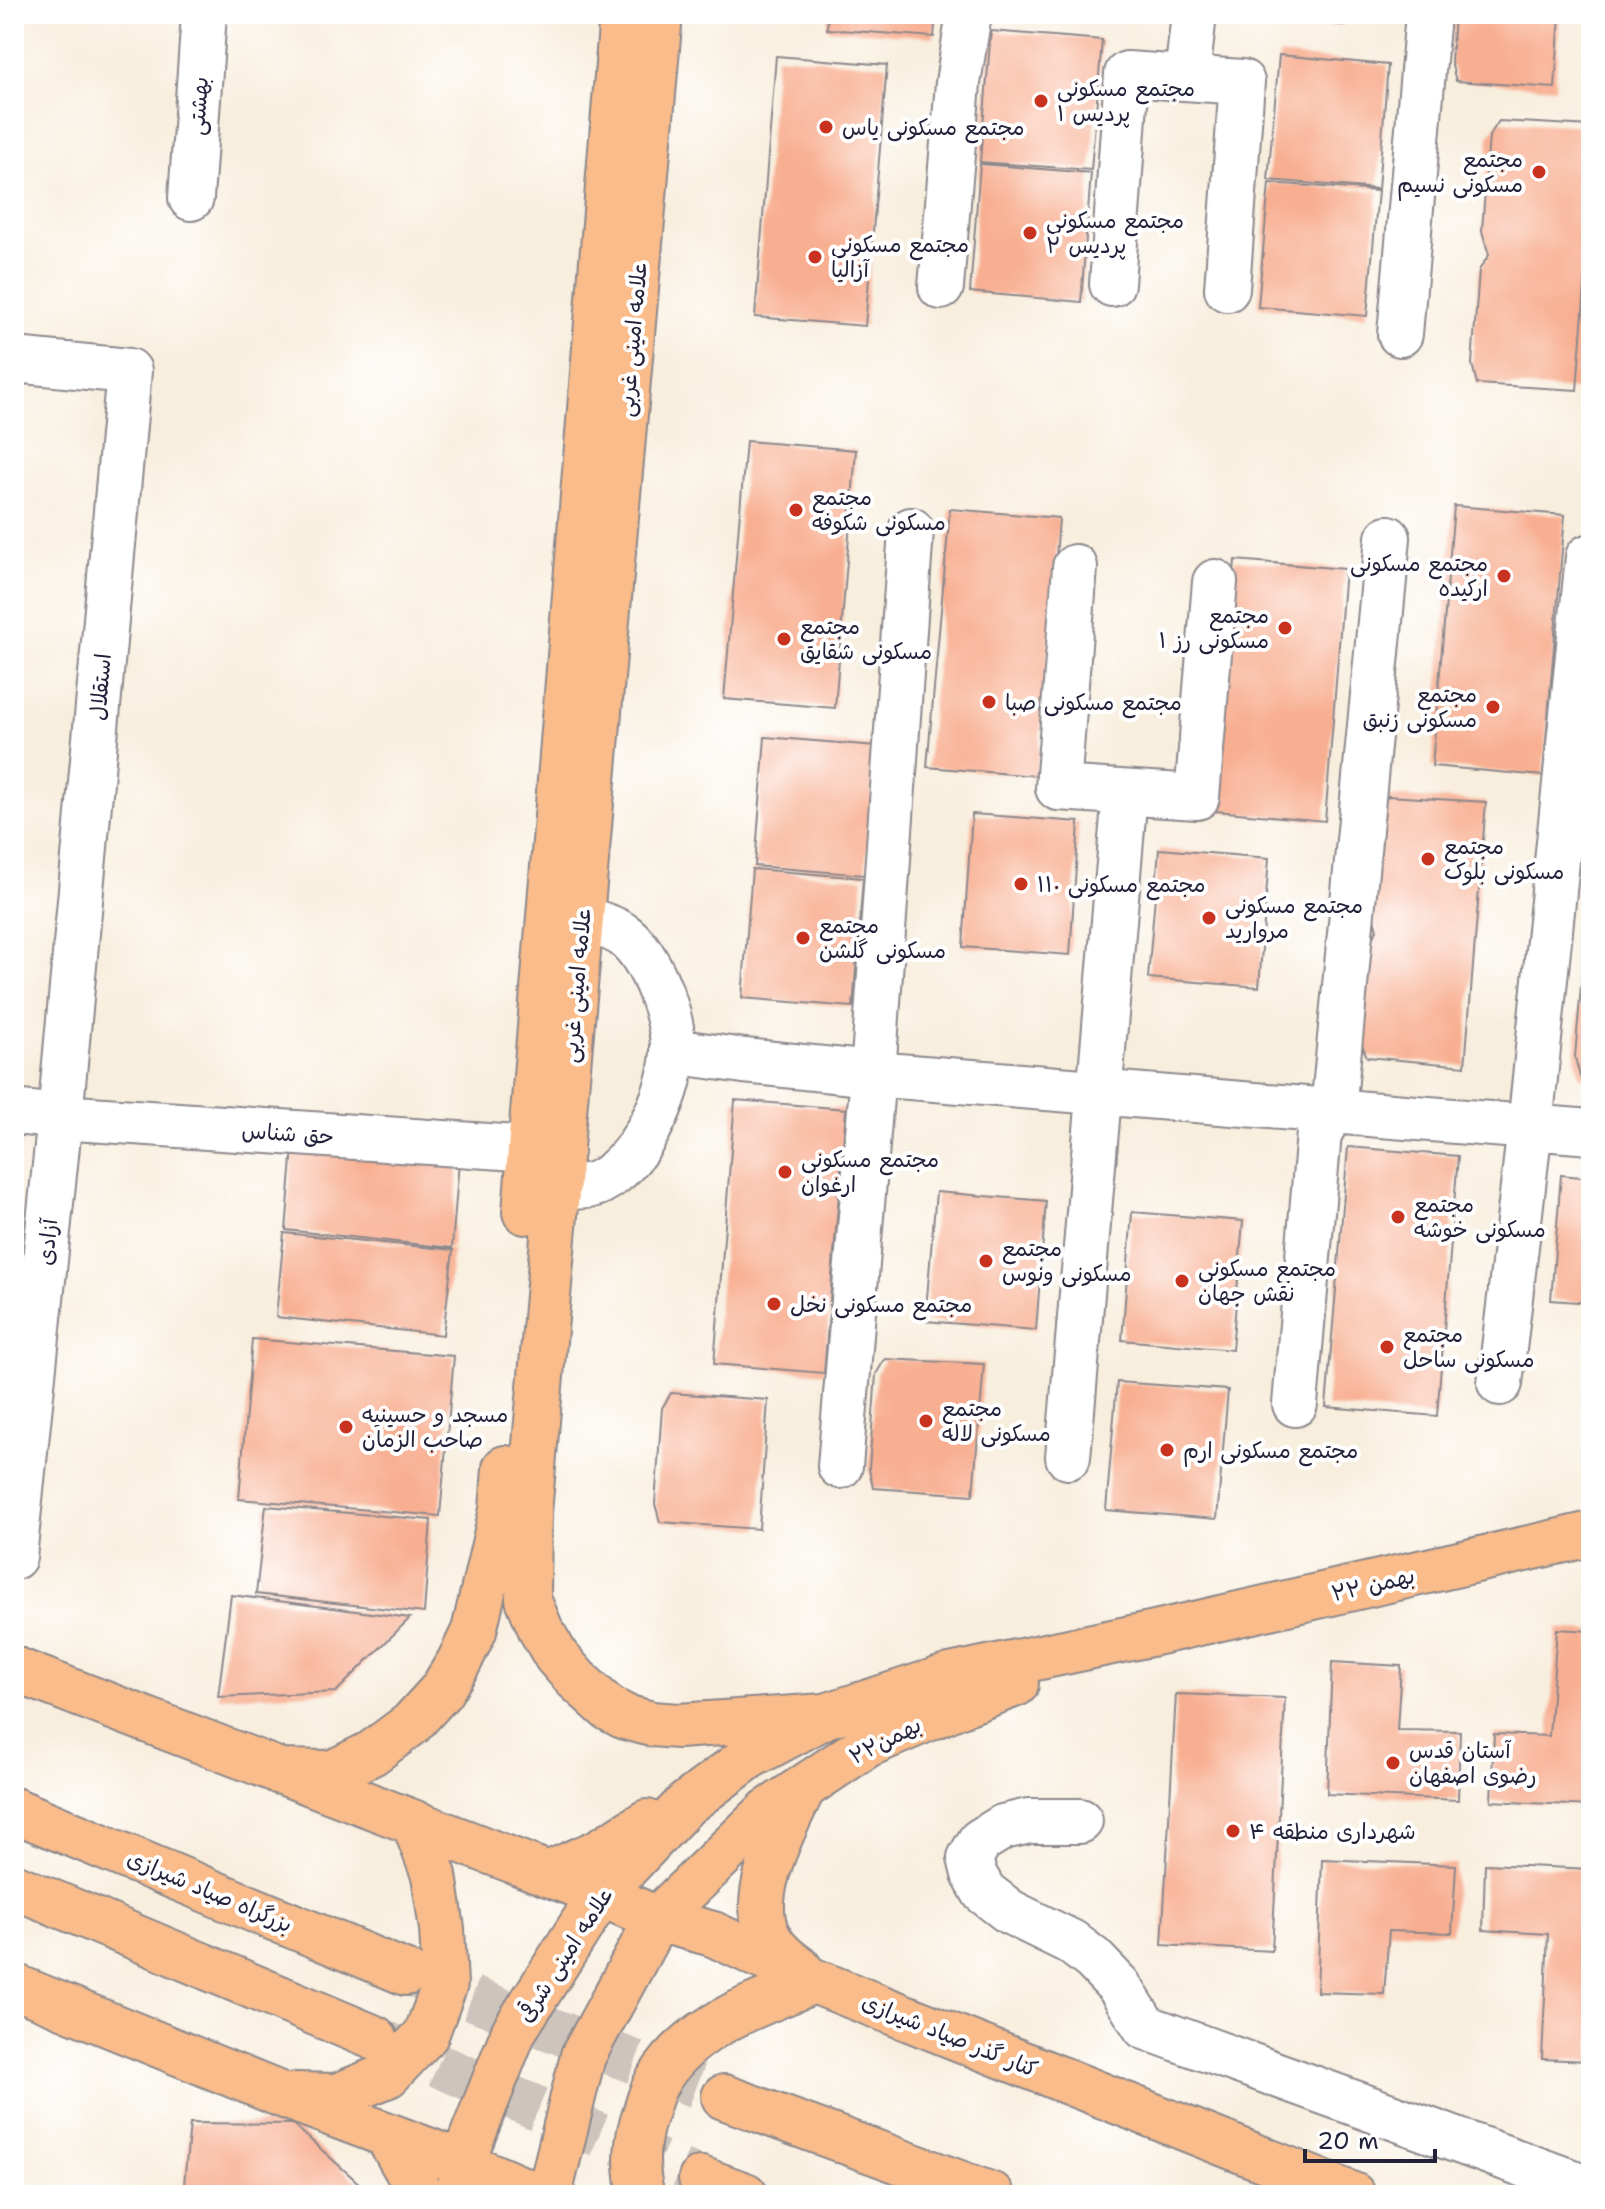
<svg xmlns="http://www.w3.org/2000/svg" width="1605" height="2209" font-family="'Shantell Sans','Playpen Sans Arabic',sans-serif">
	<rect width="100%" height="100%" fill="#fff"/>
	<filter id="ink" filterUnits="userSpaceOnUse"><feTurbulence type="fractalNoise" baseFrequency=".0125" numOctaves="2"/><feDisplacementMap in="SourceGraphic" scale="16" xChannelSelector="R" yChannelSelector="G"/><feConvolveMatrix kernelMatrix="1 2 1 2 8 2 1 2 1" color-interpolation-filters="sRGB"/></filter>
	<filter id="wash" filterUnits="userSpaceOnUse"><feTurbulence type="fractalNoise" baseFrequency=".006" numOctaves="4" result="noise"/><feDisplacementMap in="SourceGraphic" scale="32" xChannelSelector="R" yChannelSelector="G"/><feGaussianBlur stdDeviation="1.8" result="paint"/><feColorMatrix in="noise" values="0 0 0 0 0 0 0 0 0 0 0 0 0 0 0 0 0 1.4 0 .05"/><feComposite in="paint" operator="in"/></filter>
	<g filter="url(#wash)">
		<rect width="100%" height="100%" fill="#f8eedd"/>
		<g id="blocks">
			<path fill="#f8af91" d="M828,14H936L934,37L827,29Z
				M1243,14H1345L1344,25L1244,18Z
				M1454,14H1560L1555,88L1456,81L1451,62Z
				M991,31L1102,40L1091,170L980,162Z
				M1279,55L1388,65L1378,189L1268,180Z
				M776,56L887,65L865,326L755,317Z
				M1499,121L1591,126V207L1577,390L1477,384L1472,364L1479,270L1489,255L1482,231L1489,136Z
				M980,164L1091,173L1081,302L970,292Z
				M1269,183L1378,191L1367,316L1258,307Z
				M746,441L856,450L835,708L724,699Z
				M1454,506L1565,515L1543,776L1432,766Z
				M950,509L1059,518L1050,636L1036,776L927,767Z
				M1235,560L1345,569L1325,821L1216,811Z
				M765,737L876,746L865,875L755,866Z
				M1388,796L1486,802L1465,1066L1367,1057L1360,1040L1368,945L1377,930L1371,906L1378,812Z
				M972,814L1079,822L1070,955L963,947Z
				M1159,849L1269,858L1259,987L1148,978Z
				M752,869L863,878L853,1007L742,998Z
				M1589,889H1591L1590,939L1586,924Z
				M1591,949V1077H1580L1575,1057L1583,963Z
				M735,1100L846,1109L824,1373L714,1364Z
				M293,1147L459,1161L452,1248L286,1230Z
				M1348,1147L1458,1156L1437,1416L1326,1407Z
				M1561,1175L1591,1178V1303L1551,1300Z
				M936,1192L1046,1201L1036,1330L925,1321Z
				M1132,1212L1243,1221L1232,1350L1122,1340Z
				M284,1233L453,1250L443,1335L276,1317Z
				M252,1339L454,1356L440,1516L239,1499Z
				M885,1359L984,1364L973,1495L873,1488L869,1469L876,1374Z
				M1117,1382L1228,1390L1217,1519L1106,1510Z
				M671,1393L768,1400L759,1529L660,1522L655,1504L662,1408Z
				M266,1506L431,1520L424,1613L256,1594Z
				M231,1595L410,1618L336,1692L218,1697Z
				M1557,1629L1591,1631V1806L1491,1801L1494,1734L1549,1736Z
				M1332,1662L1401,1666L1397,1730L1460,1731L1458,1800L1327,1794Z
				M1176,1694L1285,1698L1272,1951L1162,1945Z
				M1322,1859L1456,1865L1452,1933L1389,1931L1384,1994L1317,1992Z
				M1485,1864L1591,1869V2061L1542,2059L1548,1934L1483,1930Z
				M190,2123L293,2124L363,2187L362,2195H183Z"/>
		</g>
	</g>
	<g filter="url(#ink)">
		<use href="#blocks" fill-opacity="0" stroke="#8d888c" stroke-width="2"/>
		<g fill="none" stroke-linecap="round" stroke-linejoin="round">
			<path stroke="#cdc5bd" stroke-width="44" stroke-dasharray="44 22" stroke-linecap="butt" d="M410,1974L724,2097
				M377,2039L701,2179"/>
			<g stroke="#8d888c" stroke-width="48">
				<path id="minor" d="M1187,77L1194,14
					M191,198L204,14
					M1112,284L1127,74L1242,82L1227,289
					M941,287L958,83L969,14
					M1400,334L1428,14
					M14,360L129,371L60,1117L14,1557
					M1075,567L1058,788L1197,797L1215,582
					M673,1051L744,1061L873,1074L1591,1132
					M14,1112L60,1117L561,1151
					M558,1186C571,1187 588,1188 600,1182C640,1161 670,1097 673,1053C675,1021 652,958 626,937C614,927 596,923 581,918
					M1500,1383L1530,1127L1588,557
					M1295,1404L1319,1133L1333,1111L1388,538
					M1068,1457L1125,793
					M840,1466L873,1074L911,530
					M1080,1821H1029L1003,1827L980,1841L970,1858L974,1874L984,1892L1010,1912L1071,1942L1093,1959L1119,1986L1145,2027L1591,2189"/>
			</g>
			<g stroke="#8d888c" stroke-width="48">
				<path id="major" d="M660,14L529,1513L528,1599L541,1630L556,1656L576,1679L608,1708L625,1717L652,1724L678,1726L825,1716
					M525,1212L622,14
					M14,1669L548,1874L598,1852L647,1822
					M280,1772L332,1773L372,1753L411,1724L441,1691L459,1662L474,1631L502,1510L505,1468
					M548,1874L601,1894L657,1919L713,1934L814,1981L1353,2195
					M800,1969C788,1960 776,1951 769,1938C746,1895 785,1827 803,1788
					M14,1986L282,2095L462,2163L536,2195
					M297,2095L337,2096L388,2075L426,2035L445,1984L442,1929L434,1875L414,1823
					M387,2135L421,2195
					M458,2195L462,2163L514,2031L601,1894L686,1804L750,1756L825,1716L950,1676L1155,1633L1591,1534
					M549,2195L583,2056L657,1919L768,1811L867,1745L960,1705L1016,1684
					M642,2195C634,2168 636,2137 646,2111C649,2101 652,2090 657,2082C690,2025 757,2005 814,1981"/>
			</g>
			<g stroke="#8d888c" stroke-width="48">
				<path id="highway" d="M14,1810L406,1973
					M14,1886L375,2038
					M724,2097L992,2195
					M701,2179L745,2195"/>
			</g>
			<use href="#minor" stroke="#fff" stroke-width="44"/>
			<use href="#major" stroke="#f9bc8a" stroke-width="44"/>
			<use href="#highway" stroke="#f9bc8a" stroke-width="44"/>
		</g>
	</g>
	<g fill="#c8321e" stroke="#fff" stroke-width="3">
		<circle cx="1041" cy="101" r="8"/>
		<circle cx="826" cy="127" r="8"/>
		<circle cx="1539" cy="172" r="8"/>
		<circle cx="1030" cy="233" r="8"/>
		<circle cx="815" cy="257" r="8"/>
		<circle cx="796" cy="510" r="8"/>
		<circle cx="1504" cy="576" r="8"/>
		<circle cx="1285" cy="628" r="8"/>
		<circle cx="784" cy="639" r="8"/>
		<circle cx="989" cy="702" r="8"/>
		<circle cx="1493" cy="707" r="8"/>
		<circle cx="1428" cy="859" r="8"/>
		<circle cx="1021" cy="884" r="8"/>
		<circle cx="1209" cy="918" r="8"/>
		<circle cx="803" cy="938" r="8"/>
		<circle cx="785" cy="1172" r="8"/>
		<circle cx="1398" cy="1217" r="8"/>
		<circle cx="986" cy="1261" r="8"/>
		<circle cx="1182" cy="1281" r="8"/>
		<circle cx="774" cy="1304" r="8"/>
		<circle cx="1387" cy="1347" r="8"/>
		<circle cx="926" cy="1421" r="8"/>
		<circle cx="346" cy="1427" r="8"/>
		<circle cx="1167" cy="1450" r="8"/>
		<circle cx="1393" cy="1763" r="8"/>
		<circle cx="1233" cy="1831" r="8"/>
	</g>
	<g text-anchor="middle" stroke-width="8" stroke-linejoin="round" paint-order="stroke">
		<g font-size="22" fill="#22223b" stroke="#fff" text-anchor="start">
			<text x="1057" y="96">مجتمع مسکونی<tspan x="1057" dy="25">پردیس ۱</tspan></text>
			<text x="842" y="135">مجتمع مسکونی یاس</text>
			<text x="1523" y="167" text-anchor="end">مجتمع<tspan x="1523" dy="25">مسکونی نسیم</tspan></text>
			<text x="1046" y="228">مجتمع مسکونی<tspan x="1046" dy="25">پردیس ۲</tspan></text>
			<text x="831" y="252">مجتمع مسکونی<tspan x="831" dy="25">آزالیا</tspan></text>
			<text x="812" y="505">مجتمع<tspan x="812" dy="25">مسکونی شکوفه</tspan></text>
			<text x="1488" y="571" text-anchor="end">مجتمع مسکونی<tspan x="1488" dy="25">ارکیده</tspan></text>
			<text x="1269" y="623" text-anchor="end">مجتمع<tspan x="1269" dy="25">مسکونی رز ۱</tspan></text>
			<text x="800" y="634">مجتمع<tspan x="800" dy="25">مسکونی شقایق</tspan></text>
			<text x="1477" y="702" text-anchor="end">مجتمع<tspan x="1477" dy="25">مسکونی زنبق</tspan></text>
			<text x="1005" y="710">مجتمع مسکونی صبا</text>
			<text x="1444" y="854">مجتمع<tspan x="1444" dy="25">مسکونی بلوک</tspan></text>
			<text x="1037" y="892">مجتمع مسکونی ۱۱۰</text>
			<text x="1225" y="913">مجتمع مسکونی<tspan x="1225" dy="25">مروارید</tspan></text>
			<text x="819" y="933">مجتمع<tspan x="819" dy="25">مسکونی گلشن</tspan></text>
			<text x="801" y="1167">مجتمع مسکونی<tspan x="801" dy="25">ارغوان</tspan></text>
			<text x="1414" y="1212">مجتمع<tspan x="1414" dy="25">مسکونی خوشه</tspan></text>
			<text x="1002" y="1256">مجتمع<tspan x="1002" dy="25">مسکونی ونوس</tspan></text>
			<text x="1198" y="1276">مجتمع مسکونی<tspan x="1198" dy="25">نقش جهان</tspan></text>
			<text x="790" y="1312">مجتمع مسکونی نخل</text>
			<text x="1403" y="1342">مجتمع<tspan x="1403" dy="25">مسکونی ساحل</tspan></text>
			<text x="942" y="1416">مجتمع<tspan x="942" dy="25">مسکونی لاله</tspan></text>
			<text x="362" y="1422">مسجد و حسینیه<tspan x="362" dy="25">صاحب الزمان</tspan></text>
			<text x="1183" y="1458">مجتمع مسکونی ارم</text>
			<text x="1409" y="1758">آستان قدس<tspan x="1409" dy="25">رضوی اصفهان</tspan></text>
			<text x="1249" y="1839">شهرداری منطقه ۴</text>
		</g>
		<g font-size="22" fill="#22223b" stroke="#fff">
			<text transform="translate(198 106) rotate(-86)" y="8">بهشتی</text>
			<text transform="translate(632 339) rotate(-85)" y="8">علامه امینی غربی</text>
			<text transform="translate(100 687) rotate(-85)" y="8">استقلال</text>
			<text transform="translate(576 985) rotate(-85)" y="8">علامه امینی غربی</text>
			<text transform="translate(288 1133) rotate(4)" y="8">حق شناس</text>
			<text transform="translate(47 1242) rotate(-84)" y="8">آزادی</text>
			<text transform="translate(1373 1584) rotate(-13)" y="8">۲۲ بهمن</text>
			<text transform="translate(885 1740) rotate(-27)" y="8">۲۲بهمن</text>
			<text transform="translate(210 1891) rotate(23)" y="8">بزرگراه صیاد شیرازی</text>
			<text transform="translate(565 1954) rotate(-57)" y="8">علامه امینی شرقی</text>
			<text transform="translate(950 2035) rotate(22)" y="8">کنار گذر صیاد شیرازی</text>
		</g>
	</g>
	<rect width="1605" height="2209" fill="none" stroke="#fff" stroke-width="48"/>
	<path d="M1305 2149v12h130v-12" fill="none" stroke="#22223b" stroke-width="4"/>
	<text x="1317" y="2149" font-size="24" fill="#22223b" stroke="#ffffff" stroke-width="6" paint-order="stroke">20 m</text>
</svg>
